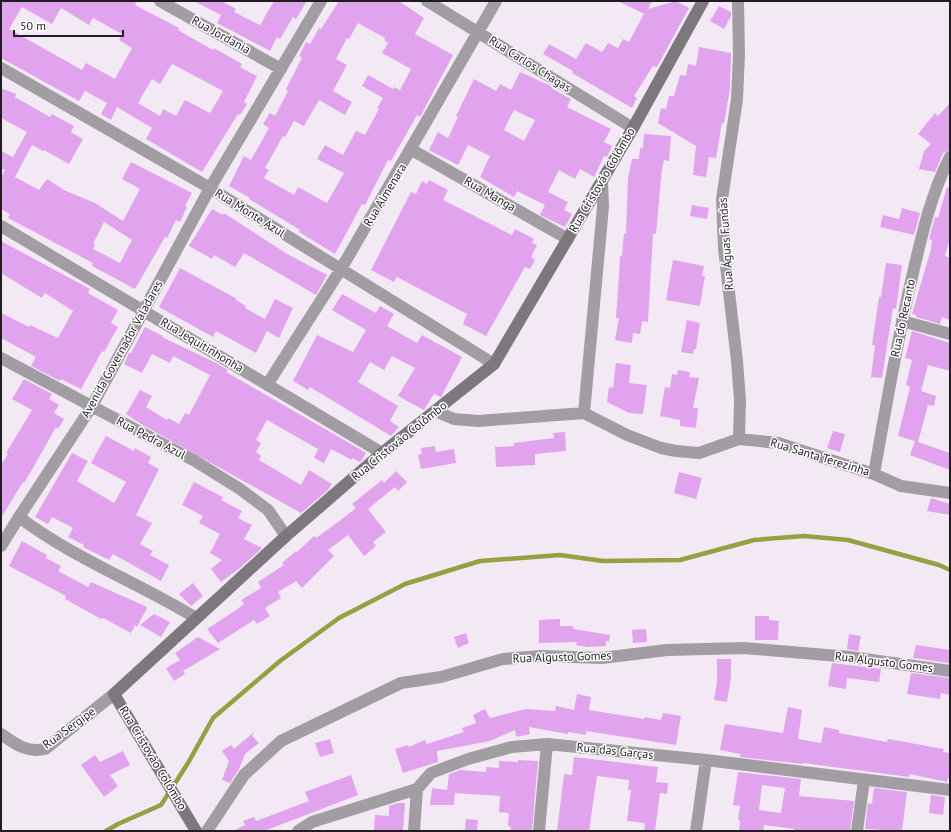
<svg xmlns="http://www.w3.org/2000/svg" width="951" height="832" font-family="'PT Sans',sans-serif">
	<rect width="100%" height="100%" fill="#f3e9f5"/>
	<g fill="none" stroke-linecap="round" stroke-linejoin="round">
		<path stroke="#94a041" stroke-width="4.5" d="M106,831L118,824L161,805L188,763L213,718L280,661L339,618L405,584L480,561L560,555L603,561L680,560L754,540L804,536L848,540L939,565L950,570"/>
	</g>
	<path fill="#e1a3ed" fill-rule="evenodd" d="M1,1H137L135,5L179,28L178,30L213,50L214,48L242,64L240,67L257,76L244,102L247,104L240,115L238,114L202,172L146,139L152,128L117,107L111,120L101,114L107,103L85,91L79,101L1,58ZM22,7L52,24L61,8L89,25L93,18L122,34L119,40L132,48L115,79L86,63L82,70L9,29ZM172,64L223,91L210,113L185,100L176,116L163,109L160,116L138,103L152,79L160,84Z
		M194,1H221L236,9L234,12L260,25L274,1H307L296,19L293,17L280,39L277,37L270,51L217,23L221,15Z
		M339,1H399L424,18L415,34L453,55L420,117L417,115L391,161L388,160L365,205L362,204L335,254L299,232L300,230L249,199L250,198L229,186L244,156L251,160L269,128L263,124L270,113L275,116L288,91L286,89L302,58L299,56L306,42L310,44L319,28L321,29ZM358,23L385,38L384,40L388,43L382,53L411,69L400,90L394,87L393,89L368,75L362,86L383,98L377,108L379,109L365,135L356,131L343,155L325,145L317,159L344,173L327,203L298,187L294,195L264,178L269,170L265,168L283,136L285,137L294,121L304,126L319,100L345,115L352,102L333,91L347,65L336,59L347,38L349,39Z
		M618,1H652L648,9L676,1L689,8L657,67L653,66L634,96L637,98L632,108L572,73L573,71L543,54L549,44L576,59L586,43L602,52L608,43L618,48L623,39L629,42L644,14Z
		M719,6L731,12V16L724,29L710,21Z
		M699,47L731,53L730,89L724,123H722L716,158L709,157L706,177L693,175L696,146L658,123L661,108L666,109L669,96H674L680,75L686,76L688,64L696,66Z
		M520,72L551,86L553,89L571,99L567,107L611,129L604,142L612,146L607,157L604,156L594,177L580,169L575,179L559,170L548,192L568,202L564,210L572,214L565,227L540,215L545,205L517,191L514,197L480,177L490,156L468,145L458,165L429,150L438,132L448,138L458,117L456,116L474,79L496,91L500,84L511,90ZM514,110L535,120L524,141L504,130Z
		M1,88L16,94L15,97L50,117L52,114L74,126L71,132L83,139L69,164L44,150L43,151L32,145L15,177L39,190L47,179L64,190L95,203L123,221L140,189L122,179L131,162L192,193L185,206L187,207L180,222L176,220L167,238L165,237L135,289L92,266L93,263L8,218L10,214L1,209V178L5,170L1,168V151L13,157L27,132L1,118ZM104,222L132,240L120,263L93,249L95,245L93,244Z
		M950,103V150L943,153L935,172L919,169L924,151L931,144L918,134L935,113L938,116Z
		M644,134L671,136L669,161L664,160L662,168L656,234H653L648,322L642,321L640,334L633,333L632,343L615,340L619,318H616L618,290L620,256H622L624,233L626,234L628,178L632,159H639L640,148H643Z
		M429,180L448,190L443,200L512,235L515,229L534,239L532,243L537,245L531,257L535,260L530,269L525,267L486,336L463,324L467,314L397,277L394,282L371,270L411,192L416,194L422,181L427,184Z
		M947,187L950,188V239L945,256L950,258V320L942,317L940,324L916,317V315L912,314L931,249L932,240L929,239L935,217L938,218Z
		M692,205L709,208L707,219L690,216Z
		M902,208L920,213L914,235L880,227L883,215L899,219Z
		M212,209L223,215L224,213L289,255L327,275L316,295L244,253L235,267L214,255L212,259L189,246Z
		M1,241L90,289L88,293L118,310L111,323L118,327L104,352L102,351L81,389L61,379L60,381L31,366L36,357L1,338V313L29,327L30,325L58,338L73,311L45,293L42,298L1,273Z
		M673,260L704,266L702,276H705L700,306L666,300Z
		M886,263L902,265L896,309L893,308L882,378L871,377L875,345H872L875,324L879,297H881Z
		M180,268L237,299L236,300L246,306L245,308L265,319L275,299L293,308L279,338L267,331L256,353L216,331L213,337L159,307Z
		M342,294L376,313L380,306L394,314L387,326L417,343L422,335L462,357L441,397L434,394L424,410L398,396L415,368L392,356L384,370L370,362L358,382L398,406L390,421L399,427L391,436L310,387L308,390L293,381L317,335L353,352L366,330L332,310Z
		M687,320L700,323L696,349H694L693,354L681,352Z
		M145,327L163,336L162,337L216,363L228,370L226,372L358,448L366,453L362,460L360,462L352,458V460L331,449L324,463L314,458L318,449L267,420L256,440L261,443L256,452L261,456L259,460L301,485L309,470L332,484L328,490L301,513L141,424L126,414L140,390L152,396L146,407L167,420L168,418L179,424L185,413L189,415L210,375L173,356L170,363L152,354L142,373L124,364L129,353H131Z
		M912,331L950,343V371L928,365L921,391L936,396L934,406L928,405L918,442L898,436L910,387L906,385L912,360L905,358Z
		M616,363L631,365L629,383L647,385L643,414L629,413L607,402L609,387L613,388Z
		M678,370L690,372L689,377L699,378L693,408H698L696,428L680,426V420L660,416L665,387L670,388L672,374L677,375Z
		M24,379L52,394L49,399L59,405L54,413L64,419L58,429L56,427L33,468L24,483L23,482L1,518V465L8,454L6,453L32,410L12,399Z
		M833,431L845,434L840,452L827,448Z
		M565,432L566,451L535,454V465L496,467L495,447L514,446V443L554,438L553,433Z
		M106,436L134,451L135,448L151,457L148,463L159,469L136,515L152,523L140,544L153,551L150,555L169,565L161,581L113,554L109,560L83,547L84,545L68,537L73,528L52,517L48,524L35,517L72,453L88,461L77,481L114,503L126,482L91,463Z
		M915,441L950,453V470L910,455Z
		M435,446L436,452L454,449L456,463L421,469L418,455L422,454L421,448Z
		M396,471L407,482L398,491L395,487L368,509L386,532L373,542L376,546L364,556L348,535L328,550L334,556L302,588L296,581L278,592L281,598L265,608L270,616L257,624L254,620L218,643L207,629L236,610L244,604L241,600L261,588L258,582L284,565L282,563L296,551L297,552L314,536L316,538L338,522L356,508L352,504L382,480L384,483Z
		M679,472L702,478L696,499L674,493Z
		M194,482L223,497L221,500L242,511L238,518L252,525L244,539L262,548L240,568L221,582L211,569L222,560L210,553L220,534L199,523L203,516L182,505Z
		M931,498L950,504V515L927,511Z
		M22,541L47,555L46,558L61,566L58,571L88,587L91,582L145,606L147,608L137,627L135,625L131,633L103,618L101,619L65,599L66,596L9,566Z
		M193,583L203,596L191,606L179,594Z
		M154,614L170,622L161,637L140,625Z
		M755,616H769V620L779,621L778,640H755Z
		M560,619V626H573V629L610,635L609,641H606V646L587,647L576,645L577,642L539,643V620Z
		M646,629L647,642L633,643L632,630Z
		M466,633L469,643L458,648L454,637Z
		M849,634L861,636L858,651L847,649Z
		M198,637L220,649L183,671L185,674L174,681L166,668L180,660L175,653Z
		M916,645L950,650L949,663L913,658Z
		M717,659H731V677L727,702L714,700L717,682Z
		M832,663L881,669L879,682L847,678L846,689L828,686Z
		M911,673L950,678V695L941,693L940,699L907,694Z
		M577,694L591,697L589,710L644,719L645,717L661,720L663,713L681,716L676,745L586,731V735L568,732V734L529,727L530,734L516,737L515,730L490,741L437,751L438,762L403,773L395,749L408,745L409,747L425,740L427,744L464,732L462,728L476,723L473,715L485,709L490,718L526,709L555,711L556,706L574,710Z
		M788,707L802,710L798,739L821,743L824,727L839,730V733L887,742L888,739L944,749L943,752L950,753V779L948,778L947,782L910,774L909,777L803,763V764L740,757V754L720,750L725,724L783,733Z
		M254,732L252,736L259,743L245,754L239,769L230,783L222,780L229,761L222,751L231,745L234,749Z
		M330,739L334,753L320,757L315,743Z
		M123,751L130,765L110,775L118,786L104,797L81,765L95,755L100,762Z
		M574,757L658,767L656,782L668,783L667,794L660,793L655,831H644L645,823L627,821L631,790H628L629,780L597,776L589,831H557L564,774L572,775Z
		M518,760L538,761L532,831H510L511,827L508,826L509,813L499,812L500,796L455,793L454,805H430L432,788L447,790L449,774L460,770L486,772V767L499,768V761L518,762Z
		M738,772L801,779L799,796L854,801L850,831H794V829L764,825L763,831H739L740,821L738,820L740,806L733,805ZM762,785L785,788L781,813L759,810Z
		M351,775L358,795L264,831H233L245,825L243,821L254,817L256,821L309,801L305,792Z
		M874,788L907,792L902,831L865,829L868,803L872,804Z
		M931,795L945,797L943,815L929,813Z
		M398,803H405L403,831H374L375,815L389,816V806Z
		M466,819L478,820L477,831H465Z"/>
	<g fill="none" stroke-linecap="round" stroke-linejoin="round">
		<path stroke="#a19da2" stroke-width="12" d="M160,1L281,69
			M427,1L633,128
			M738,1L739,54L737,99L722,199L724,249L737,361L740,400L739,439
			M1,68L210,188L494,364
			M412,150L568,239
			M1,226L382,453
			M902,321L950,334
			M1,358L195,461L240,489L268,510L286,536
			M267,385L341,269L496,1
			M435,411L454,419L478,421L584,413L627,435L661,448L676,451L699,453L739,439L778,443L874,474L901,486L950,493
			M584,413L603,207L602,181
			M874,474C886,407 897,340 913,273C922,234 931,194 950,157
			M1,546L19,517
			M196,618C139,583 73,558 19,517L92,406L210,188L321,1
			M1,734C15,744 27,753 45,749L114,694
			M207,831L244,775L281,741L401,683L441,677L503,659L542,656L602,658L667,650L744,648L850,657L950,671
			M298,831L312,822L417,789L431,773L468,759L512,747L547,744L706,760L950,790
			M414,831L417,789
			M539,831L547,744
			M696,831L706,760
			M857,831L864,780"/>
		<path stroke="#7d777e" stroke-width="12" d="M196,831L114,694L286,536L382,453L494,364L633,128L703,1"/>
	</g>
	<g text-anchor="middle" stroke-width="3" stroke-linejoin="round" paint-order="stroke">
		<g font-size="12" fill="#201d21" stroke="#fff">
			<text transform="translate(221 35) rotate(29)" y="4">Rua Jordania</text>
			<text transform="translate(530 64) rotate(32)" y="4">Rua Carlos Chagas</text>
			<text transform="translate(602 180) rotate(-60)" y="4">Rua Cristovão Colômbo</text>
			<text transform="translate(490 194) rotate(30)" y="4">Rua Manga</text>
			<text transform="translate(385 195) rotate(-59)" y="4">Rua Almenara</text>
			<text transform="translate(250 213) rotate(32)" y="4">Rua Monte Azul</text>
			<text transform="translate(726 244) rotate(-94)" y="4">Rua Águas Fundas</text>
			<text transform="translate(903 318) rotate(-78)" y="4">Rua do Recanto</text>
			<text transform="translate(202 345) rotate(31)" y="4">Rua Jequitinhonha</text>
			<text transform="translate(122 349) rotate(-61)" y="4">Avenida Governador Valadares</text>
			<text transform="translate(151 438) rotate(28)" y="4">Rua Pedra Azul</text>
			<text transform="translate(399 441) rotate(-39)" y="4">Rua Cristovão Colômbo</text>
			<text transform="translate(820 457) rotate(17)" y="4">Rua Santa Terezinha</text>
			<text transform="translate(562 657) rotate(-2)" y="4">Rua Algusto Gomes</text>
			<text transform="translate(884 662) rotate(7)" y="4">Rua Algusto Gomes</text>
			<text transform="translate(69 728) rotate(-36)" y="4">Rua Sergipe</text>
			<text transform="translate(615 751) rotate(6)" y="4">Rua das Garças</text>
			<text transform="translate(153 758) rotate(59)" y="4">Rua Cristovão Colômbo</text>
		</g>
	</g>
	<rect width="951" height="832" fill="none" stroke="#201d21" stroke-width="4"/>
	<path d="M14 30v6h109v-6" fill="none" stroke="#201d21" stroke-width="2"/>
	<text x="20" y="30" font-size="12" fill="#201d21" stroke="#ffffff" stroke-width="3" paint-order="stroke">50 m</text>
</svg>
